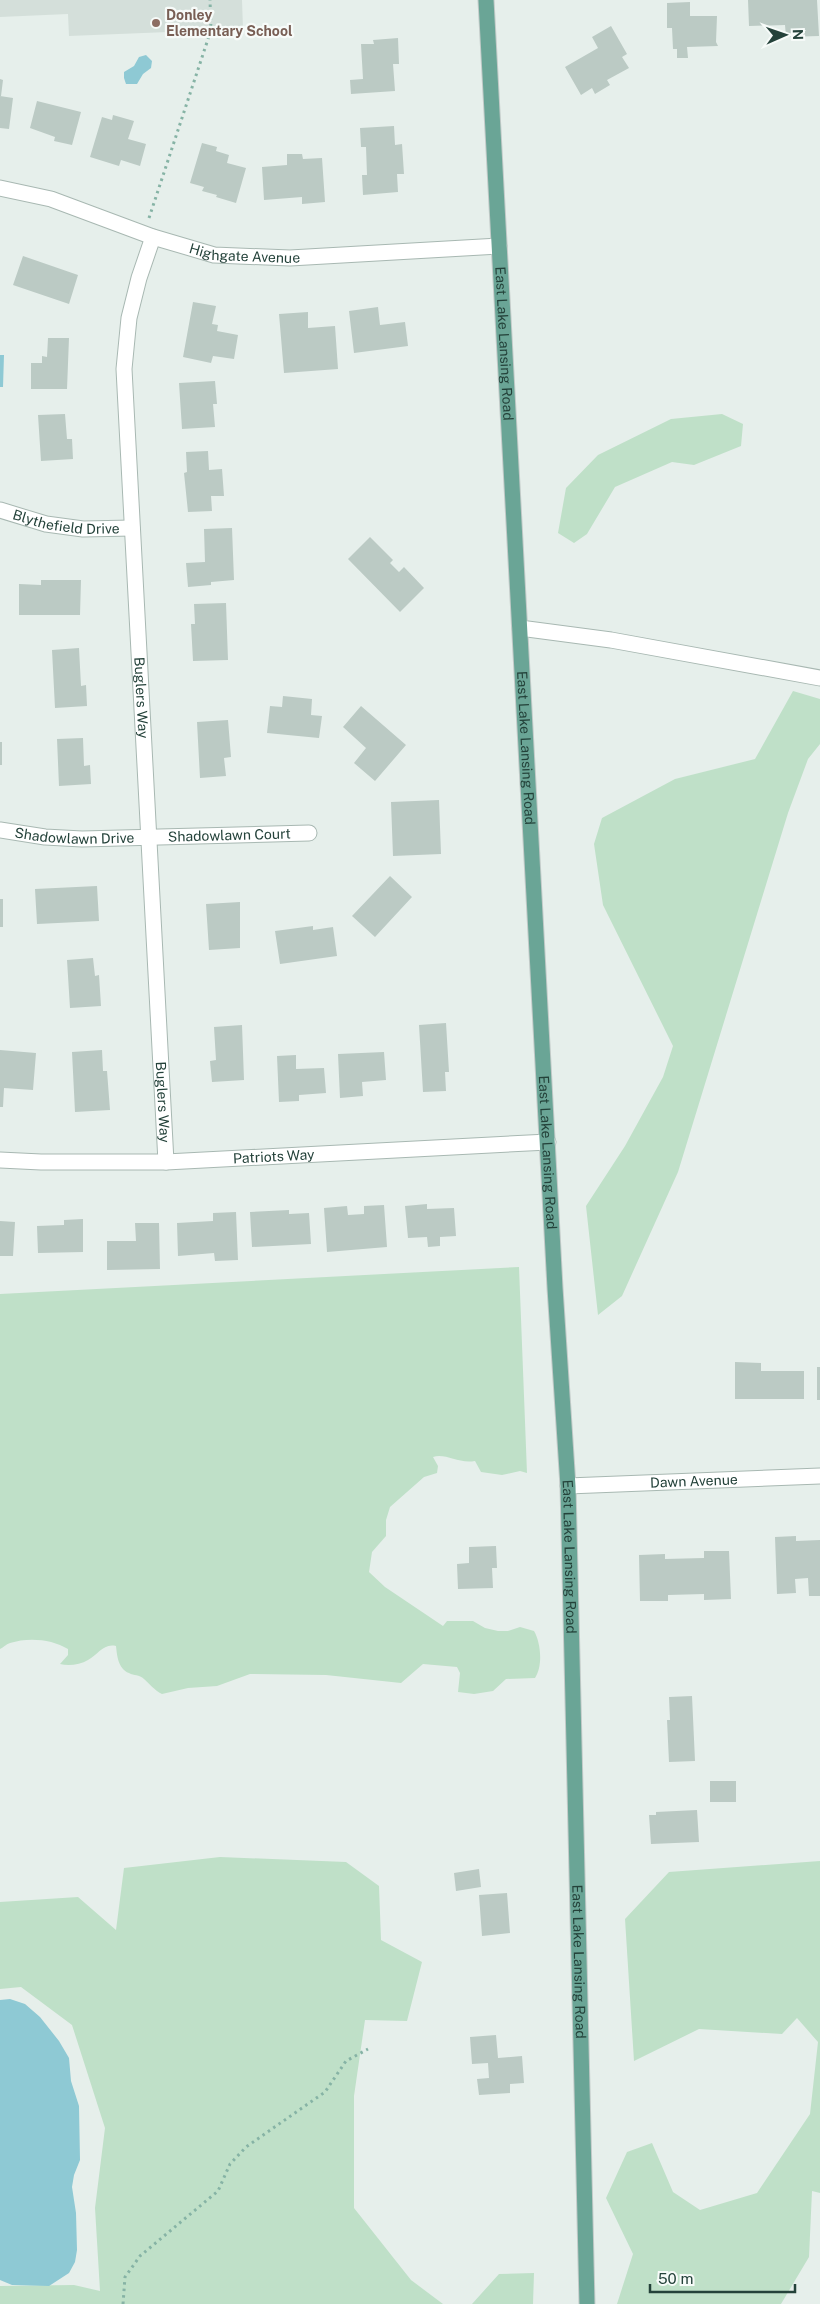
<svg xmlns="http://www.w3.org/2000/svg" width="820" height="2304" font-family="'Public Sans',sans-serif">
	<rect width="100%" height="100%" fill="#e6efeb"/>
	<path fill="#d4dfda" d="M0,0H242L243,29L69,36L68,14L0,17Z"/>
	<path fill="#bfe0c8" d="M722,414L743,424L741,446L694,465L672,462L615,487L587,534L574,543L558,533L566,488L598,455L671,419Z
		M793,691L820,699V744L808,759L788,813L678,1172L622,1296L598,1315L586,1206L625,1146L663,1077L673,1046L603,905L594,844L602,818L675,779L755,759Z
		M519,1267L527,1473L520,1471L502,1475L481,1472L475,1461C458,1464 446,1453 433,1457L438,1466L437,1473L424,1477L390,1507L386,1520V1536L372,1552L369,1572L385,1587L443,1626L447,1621H473L485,1628L498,1631H508L520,1627L534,1631C541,1643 543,1666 535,1678L506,1679L493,1691L474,1694L458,1692L460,1673L457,1667L423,1664L401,1683L326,1675L250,1674L217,1686L188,1688L162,1694C154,1690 150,1684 144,1679C139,1674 134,1676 129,1673C118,1669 117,1655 116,1646C103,1643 98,1655 88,1660C80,1665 68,1666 60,1664L68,1655V1649C52,1639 28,1637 10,1643C6,1644 3,1648 0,1649V1294Z
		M220,1857L346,1862L379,1886L381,1940L422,1962L407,2021L365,2020L354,2096V2208L411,2280L443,2304H0V2286L74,2285L100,2291L95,2208L105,2128L72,2025L21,1987L0,1989V1902L78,1897L116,1930L124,1868Z
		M820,1861V2193L812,2191L809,2257L781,2304H617L633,2254L606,2198L627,2152L652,2143L673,2192L700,2210L757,2193L810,2114L818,2042L797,2018L782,2034L699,2029L634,2061L625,1919L669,1872Z
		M534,2273L533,2304H472L499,2274Z"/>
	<path fill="#8ec9d4" d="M146,55L152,61L151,68L143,74L137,84H126L124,78V72L134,66L139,57Z
		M0,355H4L3,387H0Z
		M10,1999L25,2004L40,2017L59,2041L69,2058L71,2081L79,2106L80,2160L74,2175L72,2187L76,2213L77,2250L75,2262L69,2273L49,2286L12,2285L0,2280V2000Z"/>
	<path fill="#bbcac4" d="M748,0H817L819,36L786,37L785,25L749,26Z
		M690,2V16H717L716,42L718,46L687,47L688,58H677V49H673L672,28H667V3Z
		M611,26L627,54L622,57L629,68L607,80L610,85L595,94L592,88L581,95L565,67L598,48L592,37Z
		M398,38L399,64H393L395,91L351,94L350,80L363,79L361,44H374L373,40Z
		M0,79L3,80L1,96H0Z
		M0,96L13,98L9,129L0,128Z
		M37,101L81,112L72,145L54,141L55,137L30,128Z
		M113,115L134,121L128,139L146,144L140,166L121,160L119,166L90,157L102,117L112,120Z
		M394,126L395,145L402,144L404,174H397L398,192L363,195L362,175H367L366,147H361L360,128Z
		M202,143L217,147L216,151L229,155L227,163L246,168L236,203L216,197L217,195L202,191L204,187L190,183Z
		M287,154H302L303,159L322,158L325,202L302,204V197L264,200L262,167L287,165Z
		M23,256L78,275L69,304L13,285Z
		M193,302L216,306L212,324L218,325L217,331L238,335L234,359L213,356L211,363L183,357Z
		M378,307L380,325L405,322L408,346L354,353L349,311Z
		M308,312V328L335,326L338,369L284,373L279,314Z
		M48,338H69L67,389H31V363H42V356L47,357Z
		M215,381L217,404H213L215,427L182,429L179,383Z
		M65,414L67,439H72L73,459L41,461L38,415Z
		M208,451L209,470L222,469L224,496H211L212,511L188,512L184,473L187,472L186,452Z
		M232,528L234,580L211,582V585L188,587L186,563L205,562L204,529Z
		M370,537L393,560L390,563L399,572L404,567L424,588L400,612L348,559Z
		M41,580H81L80,615H19V584L41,585Z
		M226,603L228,660L193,661L191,624H195L194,604Z
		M79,648L81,686L86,685L87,706L55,708L52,650Z
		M283,696L312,699L311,715L322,716L319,738L267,733L270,706L282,707Z
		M361,706L406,745L375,781L354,763L366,748L343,727Z
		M228,720L231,757L224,758L226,776L200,778L197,722Z
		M83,738L84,766L90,765L91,784L59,786L57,739Z
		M0,742H2V765H0Z
		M439,800L441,854L393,856L391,802Z
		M390,876L412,897L375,937L352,916Z
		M97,886L99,921L37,924L35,889Z
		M0,899H3V927H0Z
		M240,902V948L209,950L206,904Z
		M313,926V930L333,927L337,956L280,964L275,931Z
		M93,958L95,976L99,975L101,1006L70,1008L67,960Z
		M446,1023L449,1072H445L446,1091L423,1092L419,1025Z
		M242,1025L244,1080L212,1082L210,1061L216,1060L214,1027Z
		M0,1050L36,1053L33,1090L4,1088L3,1107H0Z
		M102,1050L103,1071H107L110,1110L75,1112L72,1052Z
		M384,1052L386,1080L362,1082L363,1096L340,1098L338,1054Z
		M296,1055V1069L324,1068L326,1093L299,1095V1101L279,1102L277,1056Z
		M427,1204V1209L454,1208L456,1236L440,1237V1246L428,1247L427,1237L408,1238L405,1206Z
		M384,1205L387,1247L327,1252L324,1208L347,1206L348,1215L364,1214V1206Z
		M289,1210V1214L309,1213L311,1244L252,1247L250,1212Z
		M236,1212L238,1260L215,1261L214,1253L178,1256L177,1223L213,1221V1213Z
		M83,1219V1252L38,1253L37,1226L64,1225V1220Z
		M0,1221L15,1222L13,1256H0Z
		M135,1223H159L160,1269L107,1270V1241H136Z
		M735,1362L761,1363V1371H804V1399H735Z
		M817,1367H820V1400H817Z
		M796,1536V1541L820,1540V1596H809L808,1578L795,1579L796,1593L777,1594L775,1537Z
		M496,1546L497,1568H492L493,1588L458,1589L457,1564L469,1563V1547Z
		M704,1551H729L731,1599L704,1600V1594L668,1595V1601H640L639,1555L665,1554V1559L704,1558Z
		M692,1696L695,1761L669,1762L667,1720H670L669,1697Z
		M710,1781H736V1802H710Z
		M697,1810L699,1842L651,1844L649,1815H656V1812Z
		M479,1869L481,1887L456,1891L454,1873Z
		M507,1893L510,1933L482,1936L479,1895Z
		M496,2035L498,2058L522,2056L524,2083L510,2084V2093L479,2095L477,2079L489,2078L488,2063L472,2064L470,2037Z"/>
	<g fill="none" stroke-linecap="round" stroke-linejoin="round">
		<g stroke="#a8b8b2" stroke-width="17">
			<g id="minor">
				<path id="s1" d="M0,188L51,199L153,237L214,255L290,258L499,246"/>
				<path id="s2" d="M153,237L139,278L129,318L124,369L166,1162"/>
				<path id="s3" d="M0,510L46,524L83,529L132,528"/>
				<path d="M520,628L611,640L820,678"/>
				<path id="s4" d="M0,830L45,837L82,839L309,833"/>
				<path id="s5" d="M0,1160L41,1162H166L548,1142"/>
				<path id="s6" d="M568,1486L820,1476"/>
			</g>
		</g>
		<g stroke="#c2cac8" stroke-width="17">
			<g id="major">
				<path id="s7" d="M486,0L555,1288L568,1486L587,2304"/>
			</g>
		</g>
		<path stroke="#86b3a5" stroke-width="3" stroke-dasharray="2.5 4" stroke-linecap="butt" d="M149,218L211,30L210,0
			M123,2304L125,2277L140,2256L218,2191L230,2164L246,2147L325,2092L346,2061L368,2049"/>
		<use href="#minor" stroke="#fff" stroke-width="15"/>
		<use href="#major" stroke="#6aa596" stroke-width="15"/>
	</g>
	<circle fill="#8d6e63" stroke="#f7fbf9" stroke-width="2" cx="156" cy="23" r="5"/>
	<g text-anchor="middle" stroke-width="4.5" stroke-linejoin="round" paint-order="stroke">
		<g font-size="14" font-weight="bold" fill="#785e54" stroke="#f7fbf9" text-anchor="start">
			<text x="166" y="20">Donley<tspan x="166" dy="16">Elementary School</tspan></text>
		</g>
		<g font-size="14" fill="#24423a" stroke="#f7fbf9">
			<text dy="5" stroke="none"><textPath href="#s1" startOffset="255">Highgate Avenue</textPath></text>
			<text dy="5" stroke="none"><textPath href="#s7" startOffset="344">East Lake Lansing Road</textPath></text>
			<text dy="5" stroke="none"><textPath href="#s3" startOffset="68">Blythefield Drive</textPath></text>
			<text dy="5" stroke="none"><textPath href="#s2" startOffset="465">Buglers Way</textPath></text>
			<text dy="5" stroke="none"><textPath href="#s7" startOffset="749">East Lake Lansing Road</textPath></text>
			<text dy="5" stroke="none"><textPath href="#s4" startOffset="75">Shadowlawn Drive</textPath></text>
			<text dy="5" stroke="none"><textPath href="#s4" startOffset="230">Shadowlawn Court</textPath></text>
			<text dy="5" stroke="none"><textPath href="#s2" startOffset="870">Buglers Way</textPath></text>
			<text dy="5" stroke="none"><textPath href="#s7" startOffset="1154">East Lake Lansing Road</textPath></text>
			<text dy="5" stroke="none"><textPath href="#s5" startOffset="274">Patriots Way</textPath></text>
			<text dy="5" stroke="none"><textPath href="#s6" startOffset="126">Dawn Avenue</textPath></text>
			<text dy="5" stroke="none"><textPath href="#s7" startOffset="1559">East Lake Lansing Road</textPath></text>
			<text dy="5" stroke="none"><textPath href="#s7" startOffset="1964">East Lake Lansing Road</textPath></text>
		</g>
	</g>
	<g transform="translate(785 35) rotate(88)" stroke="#f7fbf9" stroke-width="4" paint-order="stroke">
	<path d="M0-4L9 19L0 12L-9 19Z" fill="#24423a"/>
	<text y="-8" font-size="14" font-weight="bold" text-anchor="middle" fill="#24423a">N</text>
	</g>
	<path d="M650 2284v8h145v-8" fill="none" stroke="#24423a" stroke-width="2.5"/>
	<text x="658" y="2284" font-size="15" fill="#24423a" stroke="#f7fbf9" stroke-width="4" paint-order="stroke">50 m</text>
</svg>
